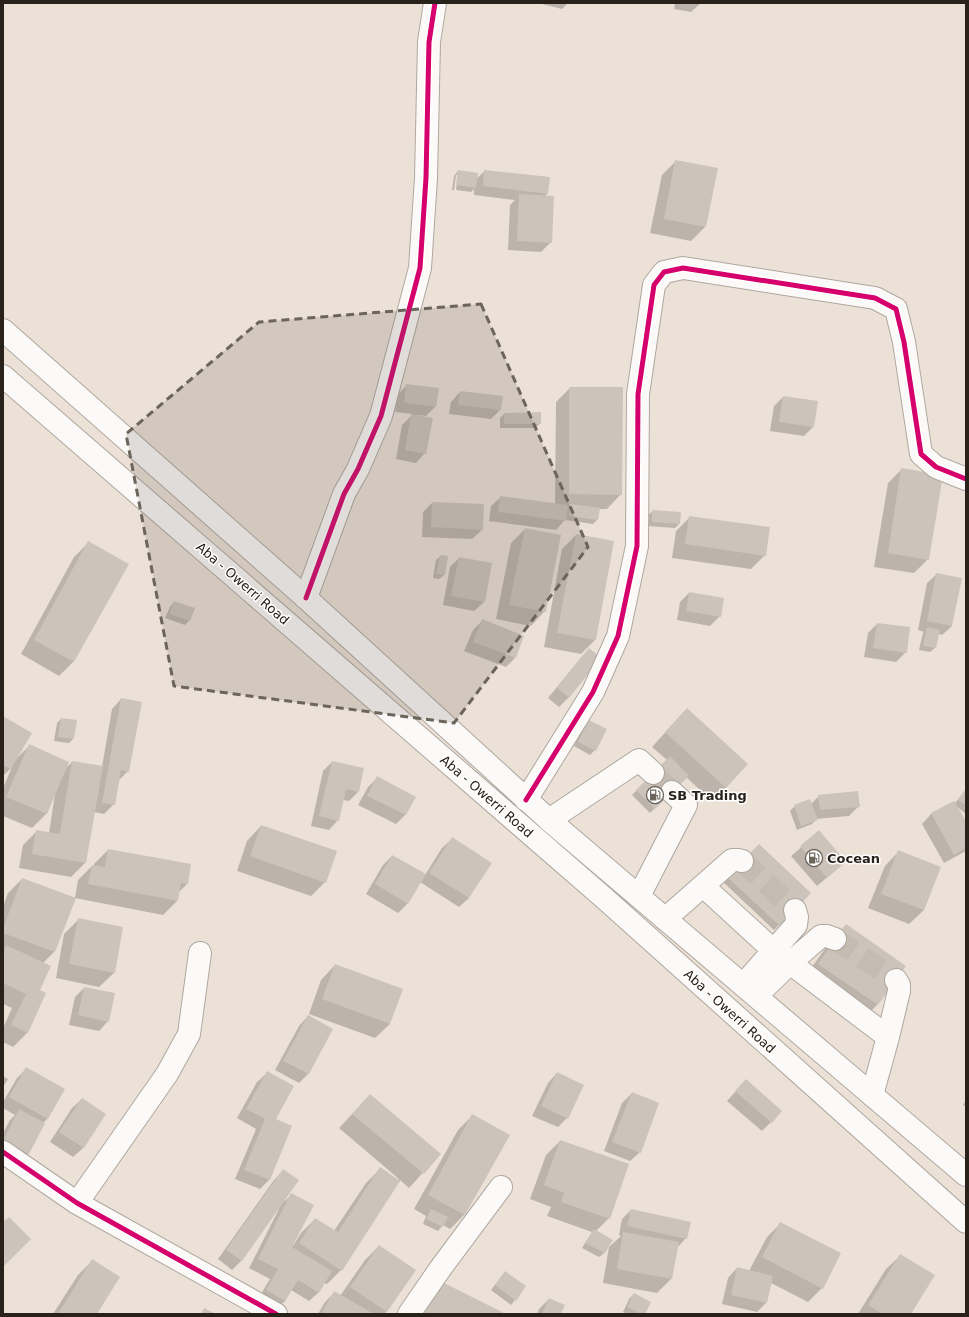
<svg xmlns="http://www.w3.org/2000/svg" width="969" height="1317" font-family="'DejaVu Sans',sans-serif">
	<rect width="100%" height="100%" fill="#ebe1d6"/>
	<path fill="#0003" d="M538,3H568L562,9Z
		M675,3H701L691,12L674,9Z
		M676,161L705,227L691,241L650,233L662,175Z
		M458,171L476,179L485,171L548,193L544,197L551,242L541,252L508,250L510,205L515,200L474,195V189L471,192L456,190L458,175H456L454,190H452L454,176Z
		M407,385L436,406L426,416L418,415L425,453L416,463L396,459L402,425L413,414L395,412L397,395Z
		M570,388L621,494L607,509H599L597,520L593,524L565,520L556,530L489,521L491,506L501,497L555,504L556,402Z
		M460,392L500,410L491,419L449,414L451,402Z
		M783,397L813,427L804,436L770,431L774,406Z
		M504,414L540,423L536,428H500V418Z
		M902,469L928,559L914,573L874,567L888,483Z
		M432,503L482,530L472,539L422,537L423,512Z
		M653,511L679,524L675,528L648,526V515Z
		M690,517L765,555L751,569L672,558L676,531Z
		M525,529L545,611L531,626L496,619L511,543Z
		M576,535L595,640L581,654L544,647L562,549Z
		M89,542L73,662L59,676L21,654L74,557Z
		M441,556L444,575L439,579L433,578L436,560Z
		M459,558L484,602L474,611L443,605L450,567Z
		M937,574L952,626L942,635L938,634L935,648L930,652L919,650L923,633L924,632L918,630L927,583Z
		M689,593L720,616L710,626L677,620L680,602Z
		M174,602L193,609L189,621L185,625L165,618L170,607Z
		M482,621L515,658L506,667L464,651L473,630Z
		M877,624L906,652L896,662L864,657L868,633Z
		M589,649L569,697L559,707L548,698L580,659Z
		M121,699L128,771L119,780L114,804L104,814L94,812L85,863L71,877L19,868L23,845L37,831L49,833L55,794L46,814L32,828L3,816V788L12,767L3,776V718L18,757L29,746L65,769L72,762L102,767L112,709Z
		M61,719L73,739L69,743L54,741L57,723Z
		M589,721L595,750L590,755L574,746L584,726Z
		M673,724L726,787L712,801L686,777L650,813L632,795L667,760L652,747Z
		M332,762L358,792L349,801L343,800L338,820L329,830L311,826L323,771Z
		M377,778L414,797L405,815L396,824L358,805L368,787Z
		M966,790V814L956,806L966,823V851L944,863L922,824L931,814L954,802L955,803Z
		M819,796L859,806L849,816L816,819L812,824L797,830L790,811L795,806L811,804Z
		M261,826L325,882L311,896L237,871L247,841Z
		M819,832L845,862L817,886L791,856Z
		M452,839L469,898L459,907L420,882L408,903L398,913L366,894L383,865L392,856L425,875L442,848Z
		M759,845L810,893L774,930L723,882Z
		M108,850L187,884L179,892L177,901L163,915L75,898L78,880L92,866H94V864Z
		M899,851L940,868L924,910L909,924L868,908L885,866Z
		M22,879L74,898L54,952L43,963L38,990L27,1033L13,1047L3,1042V1028L12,1008L3,1004V907L8,893Z
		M78,920L114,973L99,987L56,978L64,934Z
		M846,925L904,966L877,1005L863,1019L804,978L832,939Z
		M335,965L390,1024L375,1038L309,1014L321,980Z
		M84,988L108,1021L99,1031L69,1025L75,997Z
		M308,1016L332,1029L308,1074L299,1083L275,1070L299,1026Z
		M27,1068L48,1118L43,1123L44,1124L28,1154L19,1163L3,1155V1133L10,1120L15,1115L3,1108V1102L17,1078Z
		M267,1073L274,1120L291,1126L269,1180L260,1189L235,1179L256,1129L237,1118L257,1082Z
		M557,1073L567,1118L558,1127L532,1116L548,1083Z
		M3,1076L8,1079L3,1087Z
		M737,1090L771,1122L762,1131L727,1101Z
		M632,1093L640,1152L630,1161L604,1151L622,1103Z
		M370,1095L440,1154L409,1188L400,1180L341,1270L327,1284L324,1283L319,1292L309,1301L291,1290L285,1301L275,1310L258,1299L270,1279L249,1268L279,1209H278L242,1260L232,1270L218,1259L274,1180L284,1170V1200L285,1201L291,1195L292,1245L293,1246L301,1233L315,1219L334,1231L366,1183L380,1169L398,1180L399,1179L339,1128Z
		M82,1099L105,1114L83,1148L73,1157L50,1142L72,1108Z
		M966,1100V1107L963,1105Z
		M472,1116L508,1135L464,1215L450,1229L443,1225L438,1231L423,1224L426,1216L414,1209L458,1130Z
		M560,1141L609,1218L596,1231L611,1240L604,1253L599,1257L582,1248L592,1232L547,1216L551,1207L530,1199L546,1155Z
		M631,1210L686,1238L677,1248L671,1279L657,1293L603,1283L609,1247L621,1236L619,1235L622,1219Z
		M781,1223L822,1288L808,1302L771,1283L766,1303L757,1312L722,1304L728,1278L737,1268L749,1271L767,1237Z
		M379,1246L387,1311L384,1314H318L325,1302L334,1293L340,1296L365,1260Z
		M901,1255L910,1314H858L886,1269Z
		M92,1261L96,1314H53L78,1275Z
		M501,1277L515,1300L511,1305L491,1290Z
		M634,1294L644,1314H628L623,1312L629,1299Z
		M549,1299L560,1314H537L539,1309Z"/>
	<path fill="#ccc4bb" d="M675,160L718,168L706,227L664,219Z
		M458,170L478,173L476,188L456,185Z
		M484,170L550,177L548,194L483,186Z
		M519,194L554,196L552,243L517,241Z
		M406,384L439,388L436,407L404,403Z
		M569,387H623L622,495L569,494Z
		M460,391L503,396L501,410L458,405Z
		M783,396L818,401L814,427L779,422Z
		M541,412V424H504V413Z
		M411,414L433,418L426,454L405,450Z
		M901,468L943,475L929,560L888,553Z
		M500,496L568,505L566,521L498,512Z
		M432,502L484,504L483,530L431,527Z
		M570,504L600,508L598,520L569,516Z
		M652,510L681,512L680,524L652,522Z
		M689,516L770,527L766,556L685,544Z
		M525,528L561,535L546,612L509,605Z
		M576,534L614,541L596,640L557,633Z
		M88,541L129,564L74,662L34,640Z
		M440,555L448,556L445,575L436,574Z
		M459,557L492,563L485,602L451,596Z
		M936,573L962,578L952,626L927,621Z
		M689,592L724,598L721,617L686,611Z
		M174,601L195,608L190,621L169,614Z
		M482,619L524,636L516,658L473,642Z
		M877,623L910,627L907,653L873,648Z
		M927,627L940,630L936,648L923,646Z
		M589,648L601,658L569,698L557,688Z
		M121,698L142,702L129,772L121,770L115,805L102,803Z
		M687,708L748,764L726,788L665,732Z
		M3,716L32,733L11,769L3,765Z
		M61,718L77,720L74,739L58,737Z
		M589,720L607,729L596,751L578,742Z
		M29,744L69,762L47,814L6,797Z
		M670,756L689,776L655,809L636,790Z
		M72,761L103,766L86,863L32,854L36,830L60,834Z
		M332,761L364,768L359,792L346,789L339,821L319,816Z
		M377,776L416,797L406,815L367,796Z
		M966,789V806L958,799Z
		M858,791L860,807L820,810L818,795Z
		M810,799L818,820L801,826L794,805Z
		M954,801L966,821V848L954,855L931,813Z
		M261,825L337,851L326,883L250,856Z
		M819,830L846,862L827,878L800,846Z
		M452,837L492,863L469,898L429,873Z
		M759,844L811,893L780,926L727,877Z
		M108,849L191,864L188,884L181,883L178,901L88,884L92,865L105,867Z
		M898,850L941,867L924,910L881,894Z
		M392,855L426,874L408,904L375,884Z
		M22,878L76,898L55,952L3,933V928Z
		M78,918L123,927L115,973L69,964Z
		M846,924L906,966L878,1005L818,964Z
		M6,945L51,966L40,990L46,993L28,1033L11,1025L26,994L3,983V952Z
		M335,964L403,989L390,1024L322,999Z
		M84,987L115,993L109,1022L78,1015Z
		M308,1015L333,1029L309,1074L283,1061Z
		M26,1067L65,1089L48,1119L9,1097Z
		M267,1071L294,1086L276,1119L292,1126L270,1180L244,1170L265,1119L246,1109Z
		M557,1072L584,1085L568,1119L541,1106Z
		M746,1079L782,1111L772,1123L735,1091Z
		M632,1092L659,1103L641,1153L612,1142Z
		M370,1094L441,1154L424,1174L352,1114Z
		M82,1098L106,1114L84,1148L59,1132Z
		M19,1109L45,1123L29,1154L3,1141Z
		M472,1114L510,1135L465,1215L428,1195Z
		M560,1140L629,1164L610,1219L561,1202L564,1193L544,1185Z
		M380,1167L400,1181L342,1271L299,1243L315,1218L338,1232Z
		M283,1169L299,1180L242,1261L226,1250Z
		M291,1193L314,1205L292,1247L332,1271L319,1293L298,1280L285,1301L266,1290L278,1269L258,1259Z
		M431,1209L448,1217L443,1227L426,1219Z
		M631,1209L691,1222L687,1239L627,1226Z
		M9,1217L31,1239L3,1267V1222Z
		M780,1222L841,1253L823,1289L762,1257Z
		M594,1229L613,1240L605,1253L585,1243Z
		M623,1232L679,1242L672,1279L617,1269Z
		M379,1245L416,1270L387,1312L350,1287Z
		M900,1254L935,1275L911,1314H882L868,1305Z
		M92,1259L120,1277L97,1314H58Z
		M737,1267L773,1276L767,1303L731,1295Z
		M505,1271L526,1286L516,1301L495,1285Z
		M434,1278L506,1314H416Z
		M334,1291L374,1314H321Z
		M634,1293L651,1302L645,1314H641L627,1307Z
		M549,1298L565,1305L561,1314H542Z
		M204,1308L216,1314H201Z"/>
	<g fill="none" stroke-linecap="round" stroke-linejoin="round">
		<path stroke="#c4bbb1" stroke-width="22" stroke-dasharray="22 11" stroke-linecap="butt" d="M653,773L672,792
			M742,861L795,910
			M835,939L896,980"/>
		<g stroke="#afa79f" stroke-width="24">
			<path id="minor" d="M306,598L344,494L358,469L381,416L420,268L426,178L429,42L435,3
				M526,800L593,692L618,636L637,546L638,394L654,285L664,272L683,268L875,298L896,309L904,342L921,454L936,467L966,479
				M549,820L639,760L653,773
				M703,886L773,950
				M639,896L686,805L672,792
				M665,919L732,860H738L742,861
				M790,963L888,1037
				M743,985L796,925L797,917L795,910
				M756,996L790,963L821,936H827L835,939
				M872,1095L888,1037L899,991V985L896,980
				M3,1152L77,1203L276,1314
				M77,1203L167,1074L189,1034L200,953
				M409,1314L440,1269L501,1187"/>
		</g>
		<g stroke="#afa79f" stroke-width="24">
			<path id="highway" d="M3,330L306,598L549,820L966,1175
				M3,376L603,897L966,1222"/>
		</g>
		<use href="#minor" stroke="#fcfaf9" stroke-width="22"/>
		<use href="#highway" stroke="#fcfaf9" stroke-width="22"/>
		<g stroke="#fff" stroke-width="8">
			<path id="cycleway" d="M306,598L344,494L358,469L381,416L420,268L426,178L429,42L435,3
				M526,800L593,692L618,636L637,546L638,394L654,285L664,272L683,268L875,298L896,309L904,342L921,454L936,467L966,479
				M3,1152L77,1203L276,1314"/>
		</g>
		<use href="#cycleway" stroke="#d6006c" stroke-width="5"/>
	</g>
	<path fill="#6c655c" fill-opacity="0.2" stroke="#6c655c" stroke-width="3" stroke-dasharray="8 5" stroke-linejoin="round" d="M481,304L588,547L454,723L174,686L126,434L259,322Z"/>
	<defs>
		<g id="fuel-ring" transform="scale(0.9)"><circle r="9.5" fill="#fff" stroke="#6c655c" stroke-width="1.5"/><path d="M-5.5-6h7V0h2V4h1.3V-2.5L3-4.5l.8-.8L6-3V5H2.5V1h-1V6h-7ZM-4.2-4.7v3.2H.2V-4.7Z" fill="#6c655c"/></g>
	</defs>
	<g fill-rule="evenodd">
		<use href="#fuel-ring" x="655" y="795"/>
		<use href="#fuel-ring" x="814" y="858"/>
	</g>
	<g text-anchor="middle" stroke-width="3" stroke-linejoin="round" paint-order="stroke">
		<g font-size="13" fill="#28221b" stroke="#fff">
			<text transform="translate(243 583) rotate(41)" y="5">Aba - Owerri Road</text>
			<text transform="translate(487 796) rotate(41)" y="5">Aba - Owerri Road</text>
			<text transform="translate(730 1011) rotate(42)" y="5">Aba - Owerri Road</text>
		</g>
		<g font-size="13" font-weight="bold" fill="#28221b" stroke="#fff" text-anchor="start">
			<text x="668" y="800">SB Trading</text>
			<text x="827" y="863">Cocean</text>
		</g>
	</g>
	<rect width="969" height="1317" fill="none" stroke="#28221b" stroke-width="8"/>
</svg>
